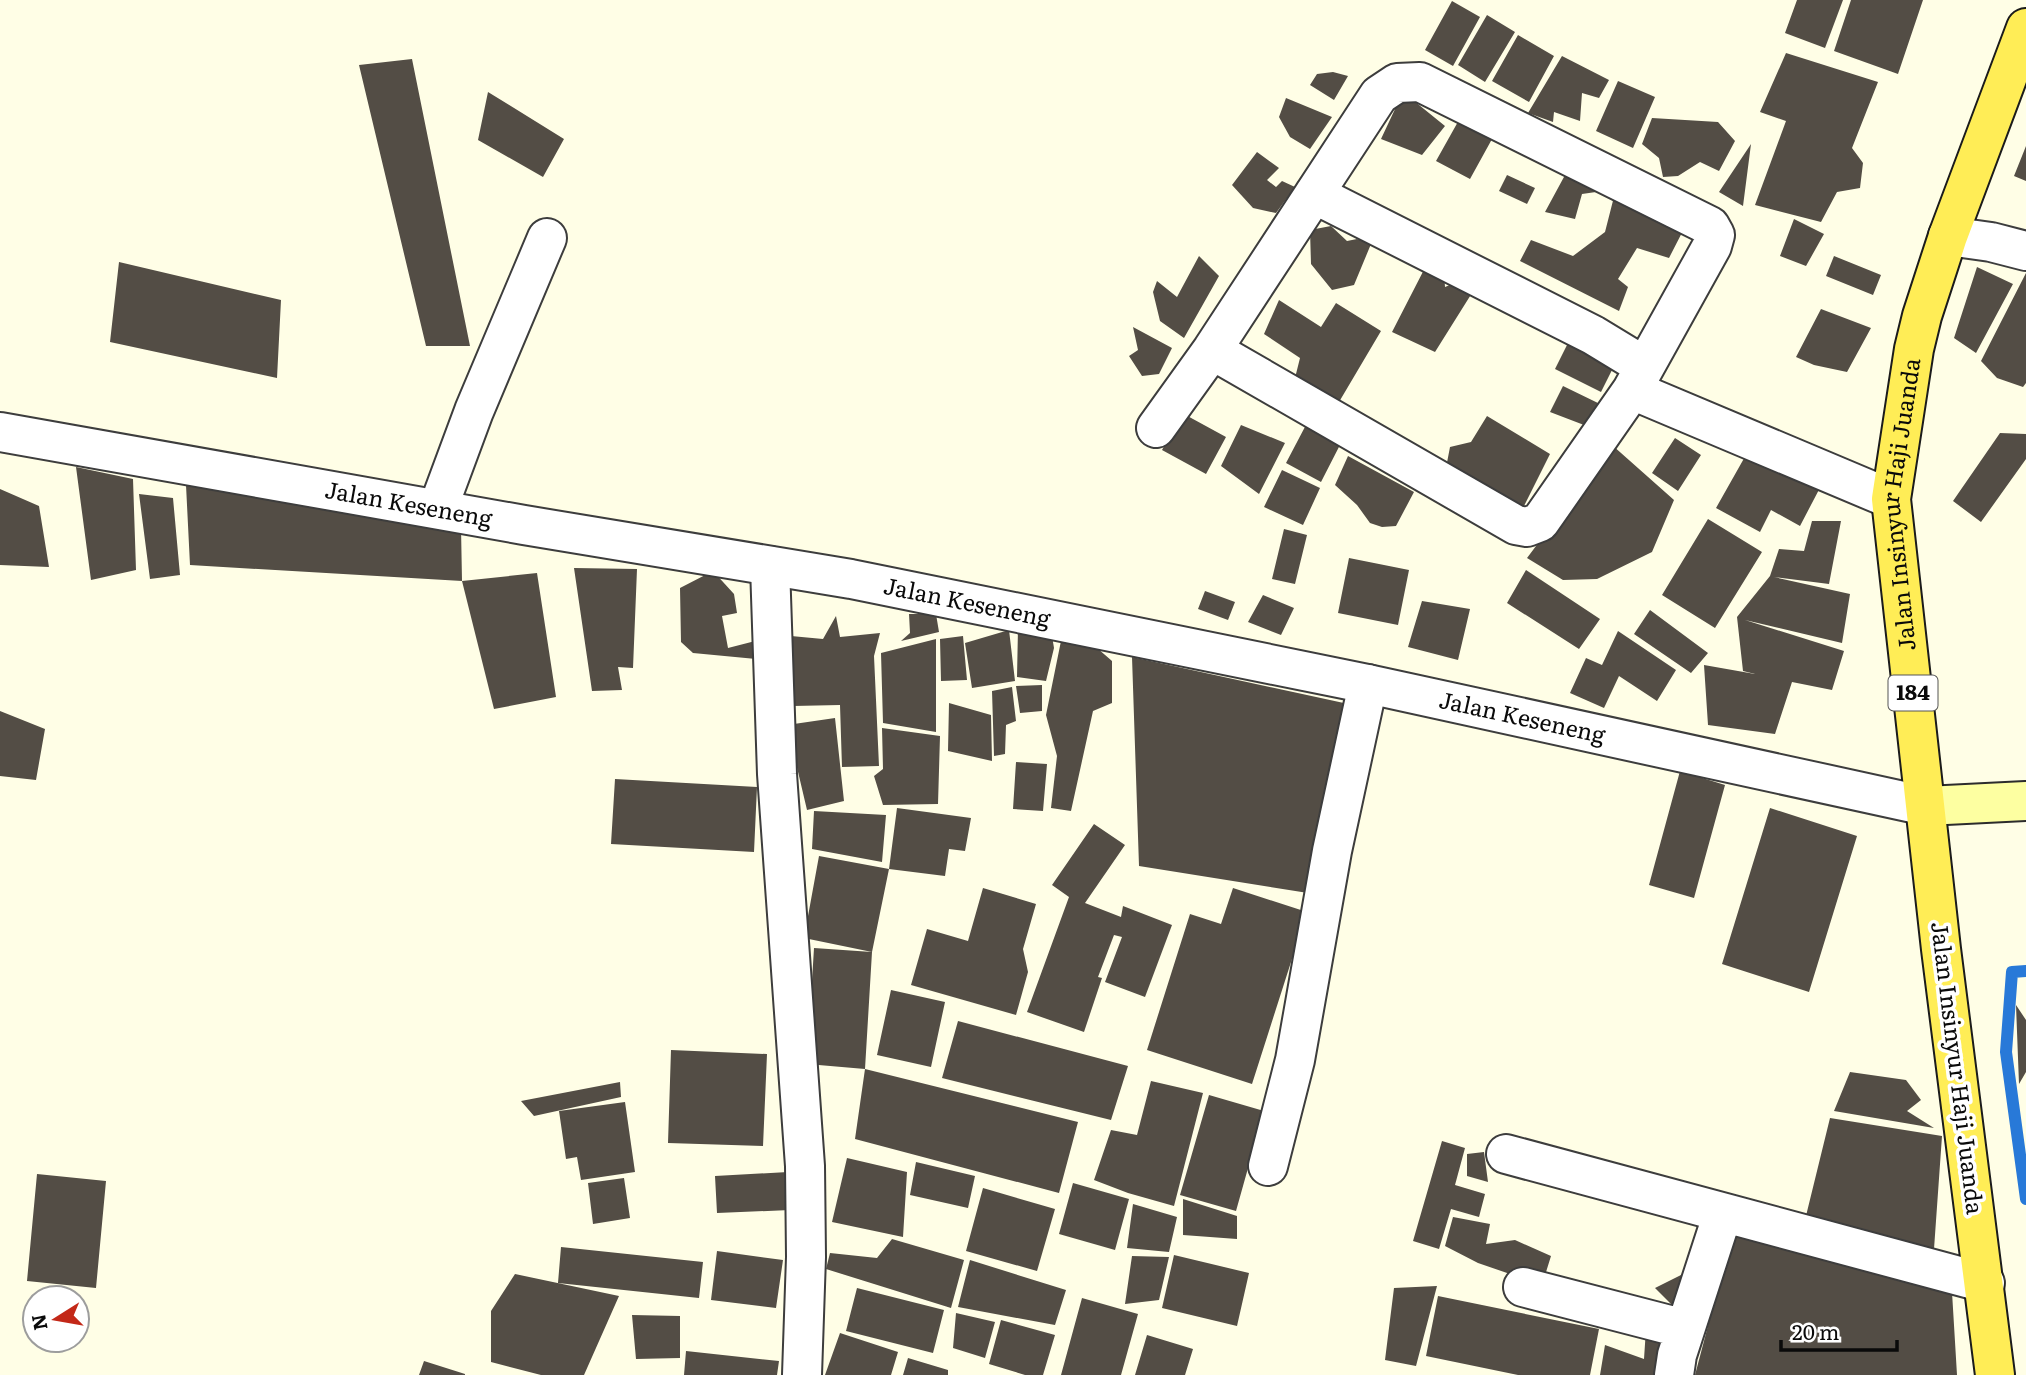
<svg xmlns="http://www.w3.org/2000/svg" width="2026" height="1375" font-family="Literata,serif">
	<rect width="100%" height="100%" fill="#fffee6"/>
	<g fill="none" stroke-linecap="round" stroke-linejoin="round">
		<path stroke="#2879d8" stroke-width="12" d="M2026,971L2012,972L2006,1052L2026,1199"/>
	</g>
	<path fill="#534d45" d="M1797,0H1843L1825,48L1785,33Z
		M1851,0H1923L1898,74L1834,51Z
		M1452,1L1480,17L1453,66L1425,50Z
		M1487,15L1515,32L1485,82L1458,65Z
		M1518,35L1554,56L1529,102L1492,81Z
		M1786,53L1878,82L1852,148L1863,163L1860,188L1837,192L1821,222L1755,205L1786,121L1760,112Z
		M1562,56L1609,80L1599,98L1582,93L1580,121L1554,112L1553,122L1528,113Z
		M412,59L470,346H426L359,65Z
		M1333,72L1348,76L1334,100L1310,85L1317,74Z
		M1618,81L1655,97L1633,148L1596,131Z
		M488,92L564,139L543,177L478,140Z
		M1403,92L1445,126L1422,155L1381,139Z
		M1286,98L1332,117L1310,149L1290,137L1279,117Z
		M1464,111L1497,130L1470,179L1436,161Z
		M1652,118L1718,122L1735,141L1719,171L1700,162L1678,176L1663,177L1659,158L1642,144Z
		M1751,144L1743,206L1719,192Z
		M2026,146V181L2014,176Z
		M1257,152L1279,168L1267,180L1276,187L1282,181L1295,187L1276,213L1253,208L1232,185Z
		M1571,164L1603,191L1582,194L1575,219L1545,212Z
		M1507,175L1535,188L1527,204L1499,191Z
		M1617,185L1689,219L1669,258L1637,248L1618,279L1628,287L1619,311L1520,261L1531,240L1573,256L1605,232Z
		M1794,219L1824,234L1806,266L1780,256Z
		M1331,226L1347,241L1357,239L1371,244L1354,285L1332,290L1311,264L1310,230Z
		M1199,256L1219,276L1184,338L1160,321L1153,292L1157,281L1177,297Z
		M1834,256L1881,275L1873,295L1826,276Z
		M1430,258L1444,272L1445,287L1462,280L1477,285L1435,352L1392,332Z
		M119,262L281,300L277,378L110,342Z
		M1977,267L2013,284L1976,353L1954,338Z
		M2026,273V383L2023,387L1997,378L1981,361Z
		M1279,300L1321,327L1336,303L1381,331L1339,402L1295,378L1300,358L1264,334Z
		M1821,309L1871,328L1847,372L1814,365L1796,357Z
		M1133,327L1172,348L1159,374L1142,376L1129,356L1138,350Z
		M1572,335L1618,358L1601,392L1555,369Z
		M1563,386L1600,404L1584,425L1550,412Z
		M1182,413L1226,437L1206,474L1162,450Z
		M1487,416L1550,454L1522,510L1445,473L1450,447L1471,442Z
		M1307,423L1342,441L1321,482L1286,463Z
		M1241,425L1285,443L1259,494L1221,466Z
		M2000,433L2026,434V459L1981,522L1953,501Z
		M1675,438L1701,455L1678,491L1652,473Z
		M1612,445L1674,500L1652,552L1597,579L1563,580L1527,558Z
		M1751,446L1823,482L1800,526L1771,510L1760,532L1716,508Z
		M1348,456L1414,492L1396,526L1382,527L1370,523L1357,505L1335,485Z
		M76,467L133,479L136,570L91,580Z
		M1282,470L1320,488L1303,525L1264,507Z
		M186,485L461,527L462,581L537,573L556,697L494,709L462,581L190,565Z
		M0,489L39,506L49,567L0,565Z
		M139,494L173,498L180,575L150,579Z
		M1708,519L1762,552L1715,628L1662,595Z
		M1812,521H1841L1829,584L1774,577L1850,594L1842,643L1745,620L1844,651L1832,690L1792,682L1775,734L1708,725L1704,665L1755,674L1743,671L1737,617L1770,576L1779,549L1804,551Z
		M1284,529L1307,535L1295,584L1272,579Z
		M1349,558L1409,570L1398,625L1338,613Z
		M574,568L637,569L633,668L618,667L622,690L592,691Z
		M1526,570L1600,619L1579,649L1507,603Z
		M713,571L734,594L737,613L722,616L728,648L767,638L766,660L693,653L681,642L680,588Z
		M1205,591L1235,602L1228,620L1198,609Z
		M1263,595L1294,608L1281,635L1248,622Z
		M1422,601L1470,609L1458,660L1408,647Z
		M1650,610L1708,653L1691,673L1634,634Z
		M909,614H936L939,632L901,641L910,633Z
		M836,616L840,637L880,633L874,656L879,766L842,767L840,705L793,706L791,636L823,639Z
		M1050,624L1054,648L1046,681L1017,677L1018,628Z
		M1009,630L1015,681L972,688L965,643Z
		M1618,631L1676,670L1657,701L1619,676L1604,708L1570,693L1586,658L1602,665Z
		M1082,635L1112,661V703L1093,711L1071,811L1051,808L1057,756L1046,715L1062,636Z
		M963,636L967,680L941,681L940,639Z
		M936,639V732L883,723L881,653Z
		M1132,657L1353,705L1308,893L1139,866Z
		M1042,685V711L1020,713L1016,686Z
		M1012,687L1016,721L1006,725L1005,754L994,756L992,691Z
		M949,703L991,715L992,761L948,751Z
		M0,711L45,729L36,780L0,776Z
		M835,718L844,801L807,810L787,725Z
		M882,728L940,736L938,804L883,805L874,776L883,769Z
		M1016,762L1047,764L1043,811L1013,809Z
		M1680,771L1725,785L1694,898L1649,885Z
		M615,779L757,787L754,852L611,844Z
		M897,808L971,818L965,851L949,849L945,876L889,869Z
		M1770,808L1857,836L1809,992L1722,964Z
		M814,811L886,815L882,862L812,849Z
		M1094,824L1125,845L1085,903L1121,917L1123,906L1172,925L1145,997L1105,982L1122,937L1114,935L1098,977L1102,978L1084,1032L1027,1012L1069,897L1052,885Z
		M819,856L889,869L872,952L804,938Z
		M983,888L1036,904L1023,949L1028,972L1016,1015L911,985L927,929L968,941Z
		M1233,888L1307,912L1252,1084L1147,1050L1190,914L1221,924Z
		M814,948L872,952L865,1069L807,1064Z
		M891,990L945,1002L931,1067L877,1055Z
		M2016,1005L2026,1020V1072L2019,1084Z
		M958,1021L1128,1066L1111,1120L942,1078Z
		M671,1050L767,1054L763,1146L668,1143Z
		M865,1069L1078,1122L1059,1193L855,1139Z
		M1850,1072L1906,1080L1921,1100L1907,1111L1934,1128L1834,1111Z
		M1151,1081L1203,1093L1174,1206L1128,1193L1094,1180L1111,1130L1137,1135Z
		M620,1082L621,1097L534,1116L521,1101Z
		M1209,1095L1264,1111L1236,1211L1180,1195Z
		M625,1102L635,1172L581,1180L577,1157L566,1159L559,1111Z
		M1830,1118L1942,1136L1934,1249L1804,1224Z
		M1442,1141L1465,1148L1455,1185L1485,1194L1479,1217L1451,1209L1439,1249L1413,1241Z
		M1484,1152L1488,1182L1467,1176V1154Z
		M847,1158L907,1172L903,1237L832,1222Z
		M916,1162L975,1176L968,1208L910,1195Z
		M788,1172L790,1210L717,1213L715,1176Z
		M37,1174L106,1181L96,1288L27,1281Z
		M624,1178L630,1218L593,1224L588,1183Z
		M1073,1183L1129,1199L1115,1250L1059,1234Z
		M983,1188L1055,1209L1037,1271L966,1251Z
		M1183,1199L1237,1216V1239L1183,1235Z
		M1133,1204L1177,1217L1169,1252L1127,1248Z
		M1453,1217L1490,1224L1486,1244L1515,1240L1551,1256L1542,1285L1478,1263L1445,1246Z
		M1732,1235L1952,1292L1957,1375H1695Z
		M892,1239L964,1260L951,1308L826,1269L830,1253L877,1258Z
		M561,1247L703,1262L699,1298L558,1283Z
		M717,1251L783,1260L776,1308L711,1300Z
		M1174,1255L1249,1273L1237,1326L1162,1308Z
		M1132,1256L1169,1257L1159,1300L1125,1304Z
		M970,1260L1066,1290L1055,1325L958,1307Z
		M515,1274L619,1296L584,1375H541L491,1362V1311Z
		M1681,1275L1693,1292L1677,1310L1655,1288Z
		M1437,1286L1416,1366L1385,1360L1394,1288Z
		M857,1288L944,1310L933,1353L846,1331Z
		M1438,1296L1599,1329L1590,1375H1518L1426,1356Z
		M1082,1298L1138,1314L1121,1375H1061Z
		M956,1313L995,1322L985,1358L953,1348Z
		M632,1315L680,1316V1358L636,1359Z
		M1001,1320L1055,1335L1043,1375H1025L989,1364Z
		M1646,1329L1671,1334L1662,1375H1600L1605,1345L1644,1359Z
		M840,1333L898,1352L891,1375H825Z
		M1147,1335L1193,1349L1185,1375H1135Z
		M686,1351L779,1361L777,1375H684Z
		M908,1358L948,1370V1375H903Z
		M424,1361L465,1374V1375H419Z"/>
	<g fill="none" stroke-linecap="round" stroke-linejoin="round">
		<g stroke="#3d3d3d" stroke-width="42">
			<path id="minor" d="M1314,194L1593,335L1644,366
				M1948,236L1991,242L2026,251
				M1632,390L1891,499
				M1156,428L1212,350L1379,95L1397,83L1420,82L1710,226L1715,235L1712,246L1632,390L1540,522L1527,527L1516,525L1212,350
				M438,508L474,411L547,238
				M770,566L777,774L805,1166L806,1257L802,1375
				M1506,1154L1985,1283
				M1268,1166L1295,1060L1332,851L1368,684
				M1523,1287L1685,1329
				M1674,1375L1677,1355L1723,1213"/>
		</g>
		<g stroke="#3d3d3d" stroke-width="42">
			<g id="tertiary">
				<path id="s1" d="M0,432L524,525L851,579L1368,684L1926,806"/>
			</g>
		</g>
		<g stroke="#2c2c2c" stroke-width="42">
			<path id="secondary" d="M1926,806L2026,801"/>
		</g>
		<g stroke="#1b1b1b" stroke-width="42">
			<g id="primary">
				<path id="s2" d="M1995,1375L1941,949L1891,499L1914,349L1922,316L1948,236L2026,28"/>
			</g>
		</g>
		<use href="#minor" stroke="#fff" stroke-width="38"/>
		<use href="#tertiary" stroke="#fff" stroke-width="38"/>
		<use href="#secondary" stroke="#fdffa1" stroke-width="38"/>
		<use href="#primary" stroke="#ffed56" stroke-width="38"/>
	</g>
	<g text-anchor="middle" stroke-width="7" stroke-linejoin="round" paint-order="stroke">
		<rect fill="#fff" stroke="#545454" stroke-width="2" x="1888.5" y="675.5" width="49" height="35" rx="5"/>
		<g font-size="21" font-weight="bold" fill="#0a0a0a">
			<text x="1913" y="700">184</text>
		</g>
		<g font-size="23" fill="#0a0a0a" stroke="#fff">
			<text dy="8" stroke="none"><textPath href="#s1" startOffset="415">Jalan Keseneng</textPath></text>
			<text dy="8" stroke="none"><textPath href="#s2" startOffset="877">Jalan Insinyur Haji Juanda</textPath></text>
			<text dy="8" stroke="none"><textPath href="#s1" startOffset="982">Jalan Keseneng</textPath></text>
			<text dy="8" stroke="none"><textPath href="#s1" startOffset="1549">Jalan Keseneng</textPath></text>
			<text transform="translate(1957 1068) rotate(83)" y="8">Jalan Insinyur Haji Juanda</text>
		</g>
	</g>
	<g transform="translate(56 1319) rotate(259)"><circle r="33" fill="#ffffff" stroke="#9d9d9d" stroke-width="2"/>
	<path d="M0-5L12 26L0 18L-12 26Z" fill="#c32818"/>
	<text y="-10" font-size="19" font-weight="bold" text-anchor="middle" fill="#0a0a0a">N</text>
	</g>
	<path d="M1781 1340v10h116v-10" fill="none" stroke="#0a0a0a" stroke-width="3.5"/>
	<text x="1792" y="1340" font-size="21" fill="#0a0a0a" stroke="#ffffff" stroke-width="5" paint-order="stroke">20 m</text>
</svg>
